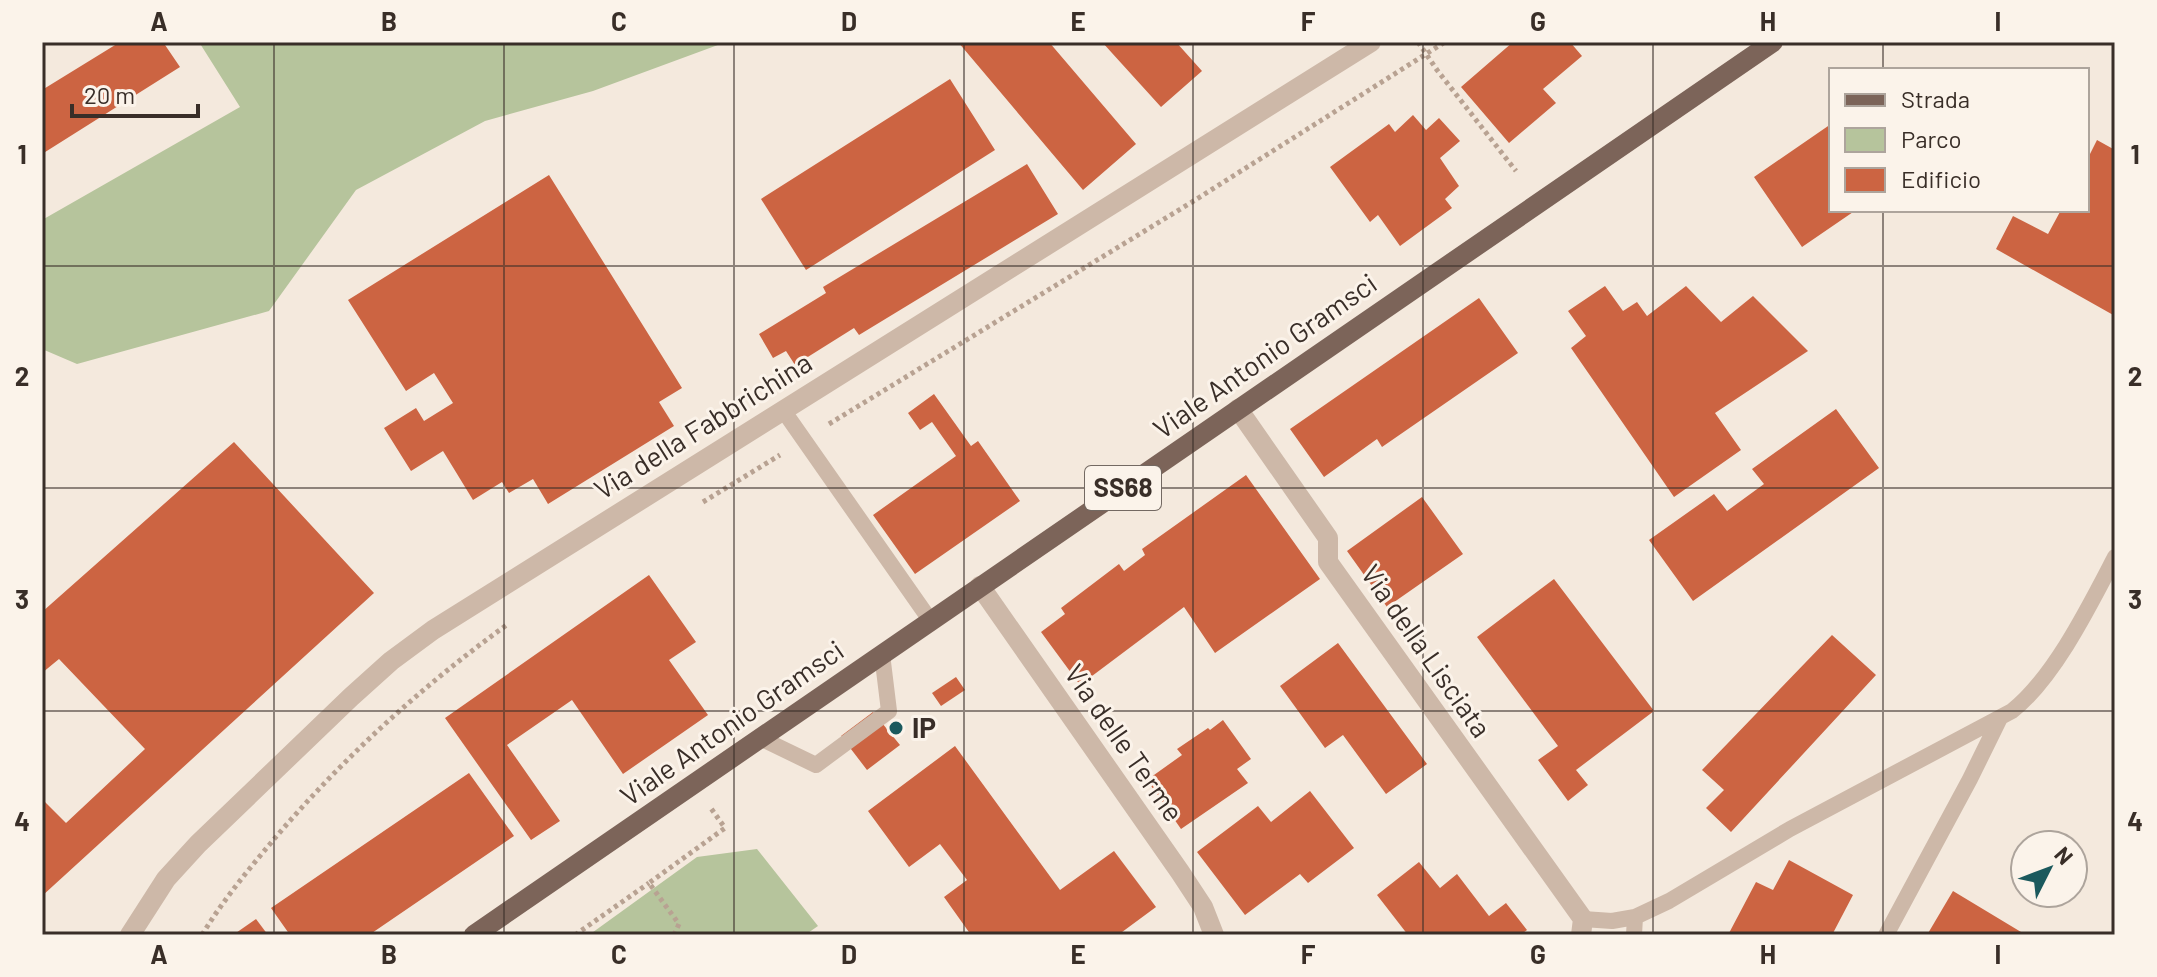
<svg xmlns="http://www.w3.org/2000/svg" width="2157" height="977" font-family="Barlow,sans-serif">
	<rect width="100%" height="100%" fill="#f4e9dd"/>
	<path fill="#b6c49c" d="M199,42H726L593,91L485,121L356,190L269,311L77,364L42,349V220L240,107Z
		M757,849L818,926L805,935H589L697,857Z"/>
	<path fill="#cc6442" d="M120,42H163L180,67L42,154V90Z
		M958,42H1049L1136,144L1083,190Z
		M1102,42H1176L1202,71L1161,107Z
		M1513,42H1570L1582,56L1543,89L1556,103L1509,143L1461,87Z
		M950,79L995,150L806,270L761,199Z
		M1413,115L1426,130L1439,118L1460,141L1440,158L1459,186L1445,199L1452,208L1400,246L1378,215L1370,222L1330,167L1389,124L1395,132Z
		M1831,124V210H1856L1802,247L1754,177Z
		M2097,140L2115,150V316L1996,249L2013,216L2048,234L2061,210H2087V160Z
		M1027,164L1058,214L859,335L854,328L795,365L786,351L773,358L759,334L826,293L823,287Z
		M549,175L682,388L659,402L674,426L548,504L533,479L509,493L502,482L473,500L443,451L411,471L384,428L416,408L424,421L453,403L434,373L406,391L348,300Z
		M1605,286L1623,311L1637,302L1647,316L1686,286L1721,322L1753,296L1808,351L1715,413L1741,450L1674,497L1571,348L1586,336L1568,311Z
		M1479,298L1518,353L1382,447L1377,439L1324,477L1290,429Z
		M934,394L971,446L978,441L1020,501L915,574L873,515L956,456L932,422L920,430L908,413Z
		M1836,409L1879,468L1693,601L1649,540L1714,494L1727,511L1764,484L1752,469Z
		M234,442L374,593L42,896V799L66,823L145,749L59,659L42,673V612Z
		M1246,475L1320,579L1215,653L1184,607L1080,685L1041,632L1065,614L1061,608L1119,564L1124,571L1145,555L1142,549Z
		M1422,497L1463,554L1387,607L1347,551Z
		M649,575L696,642L669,660L708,715L623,774L572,700L507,745L560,821L531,840L445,718Z
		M1554,579L1654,711L1576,770L1588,785L1568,801L1538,760L1558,746L1477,637Z
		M1832,635L1876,675L1731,832L1706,808L1724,790L1702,770Z
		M1338,643L1427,764L1386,794L1343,735L1325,748L1280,686Z
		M956,677L965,690L941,706L932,693Z
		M873,712L900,745L867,770L841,736Z
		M1223,720L1251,759L1237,769L1248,783L1181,829L1147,780L1182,755L1177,749L1208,728L1210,730Z
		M955,746L1060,890L1114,851L1156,907L1118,935H971L944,897L967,880L940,844L909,867L868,811Z
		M469,773L514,836L369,935H290L271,908Z
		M1310,791L1354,848L1308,883L1300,874L1245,915L1197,852L1258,806L1271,822Z
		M1789,860L1853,895L1832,935H1728L1756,882L1773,890Z
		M1419,862L1440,888L1457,874L1489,916L1506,903L1527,930L1520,935H1408L1377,895Z
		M1953,891L2026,935H1927Z
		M256,919L268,935H233Z"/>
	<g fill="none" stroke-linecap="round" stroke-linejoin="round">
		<path stroke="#b8a292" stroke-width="5" stroke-dasharray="4 4" stroke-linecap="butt" d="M1418,42L1437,70L1516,171
			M829,424L1192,202L1445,42
			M703,502L780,455
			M202,935C223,900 249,869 275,838C344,757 422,686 508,624
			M575,935L649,883
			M674,935L679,924L649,883L725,828L710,807"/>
		<path stroke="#cdb8a8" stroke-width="16" d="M783,410L930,620
			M760,738L816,765L889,711L882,654
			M1583,919L1612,921L1635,917L1669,901L1790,829L2012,711C2054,678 2090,605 2115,557
			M1634,935L1635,917
			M1886,935L1970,779L2000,718"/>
		<path stroke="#cdb8a8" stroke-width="20" d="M1238,409L1328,538V562L1583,919L1581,935
			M980,586L1180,872L1203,907L1214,935
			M130,935L166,879L198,844L351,697L391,661L433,630L1371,42"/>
		<path stroke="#7c6459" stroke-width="20" d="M474,935L1773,42"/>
	</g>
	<path fill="none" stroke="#392e28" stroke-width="2" stroke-opacity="0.55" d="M274,42V935M504,42V935M734,42V935M964,42V935M1193,42V935M1423,42V935M1653,42V935M1883,42V70M1883,210V935M42,266H2115M42,488H2115M42,711H2115"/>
	<circle fill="#1b595d" stroke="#fbf3ea" stroke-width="3" cx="896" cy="728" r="8"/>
	<g text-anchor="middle" stroke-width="6" stroke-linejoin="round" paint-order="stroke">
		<rect fill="#fbf3ea" stroke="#736962" stroke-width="2" x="1085" y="466" width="76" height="44" rx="6"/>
		<g font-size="26" font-weight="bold" fill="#392e28">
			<text x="1123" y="497">SS68</text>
		</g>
		<g font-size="28" fill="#392e28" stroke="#fbf3ea">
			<text transform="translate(1265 356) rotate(-35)" y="10">Viale Antonio Gramsci</text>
			<text transform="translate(703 426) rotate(-32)" y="10">Via della Fabbrichina</text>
			<text transform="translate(1426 651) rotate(55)" y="10">Via della Lisciata</text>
			<text transform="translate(732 723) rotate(-35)" y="10">Viale Antonio Gramsci</text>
			<text transform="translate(1124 743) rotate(55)" y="10">Via delle Terme</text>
		</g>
		<g font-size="28" font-weight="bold" fill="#392e28" stroke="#fbf3ea" text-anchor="start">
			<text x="912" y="738">IP</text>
		</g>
	</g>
	<rect width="2157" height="977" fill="none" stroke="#fbf3ea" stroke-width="88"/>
	<rect x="1829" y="68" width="260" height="144" fill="#fbf3ea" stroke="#ada49c" stroke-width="2"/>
	<rect x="1845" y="94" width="40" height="12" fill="#7c6459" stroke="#ada49c" stroke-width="2"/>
	<text x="1901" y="108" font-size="24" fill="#392e28">Strada</text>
	<rect x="1845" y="128" width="40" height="24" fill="#b6c49c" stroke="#ada49c" stroke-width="2"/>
	<text x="1901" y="148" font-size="24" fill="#392e28">Parco</text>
	<rect x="1845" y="168" width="40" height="24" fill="#cc6442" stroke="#ada49c" stroke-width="2"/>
	<text x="1901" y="188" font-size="24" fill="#392e28">Edificio</text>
	<g transform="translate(2049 869) rotate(48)"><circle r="38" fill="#fbf3ea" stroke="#ada49c" stroke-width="2"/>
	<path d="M0-6L14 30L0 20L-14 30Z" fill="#1b595d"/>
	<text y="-12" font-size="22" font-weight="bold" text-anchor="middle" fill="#392e28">N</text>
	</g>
	<path d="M72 104v12h126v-12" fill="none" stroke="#392e28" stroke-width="4"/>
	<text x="84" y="104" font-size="24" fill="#392e28" stroke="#fbf3ea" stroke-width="6" paint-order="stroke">20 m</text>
	<rect x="44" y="44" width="2069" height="889" fill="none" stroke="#392e28" stroke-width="3"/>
	<g font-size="26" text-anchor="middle" font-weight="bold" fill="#392e28">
		<text x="159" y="31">A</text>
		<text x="389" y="31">B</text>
		<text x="619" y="31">C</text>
		<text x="849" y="31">D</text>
		<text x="1078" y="31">E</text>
		<text x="1308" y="31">F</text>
		<text x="1538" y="31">G</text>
		<text x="1768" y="31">H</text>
		<text x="1998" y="31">I</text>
		<text x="22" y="164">1</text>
		<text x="2135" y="164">1</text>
		<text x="22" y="386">2</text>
		<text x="2135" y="386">2</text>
		<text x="22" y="609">3</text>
		<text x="2135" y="609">3</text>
		<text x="22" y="831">4</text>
		<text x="2135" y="831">4</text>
		<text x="159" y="964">A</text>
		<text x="389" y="964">B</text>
		<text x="619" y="964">C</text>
		<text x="849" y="964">D</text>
		<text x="1078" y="964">E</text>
		<text x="1308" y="964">F</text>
		<text x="1538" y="964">G</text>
		<text x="1768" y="964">H</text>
		<text x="1998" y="964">I</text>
	</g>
</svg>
